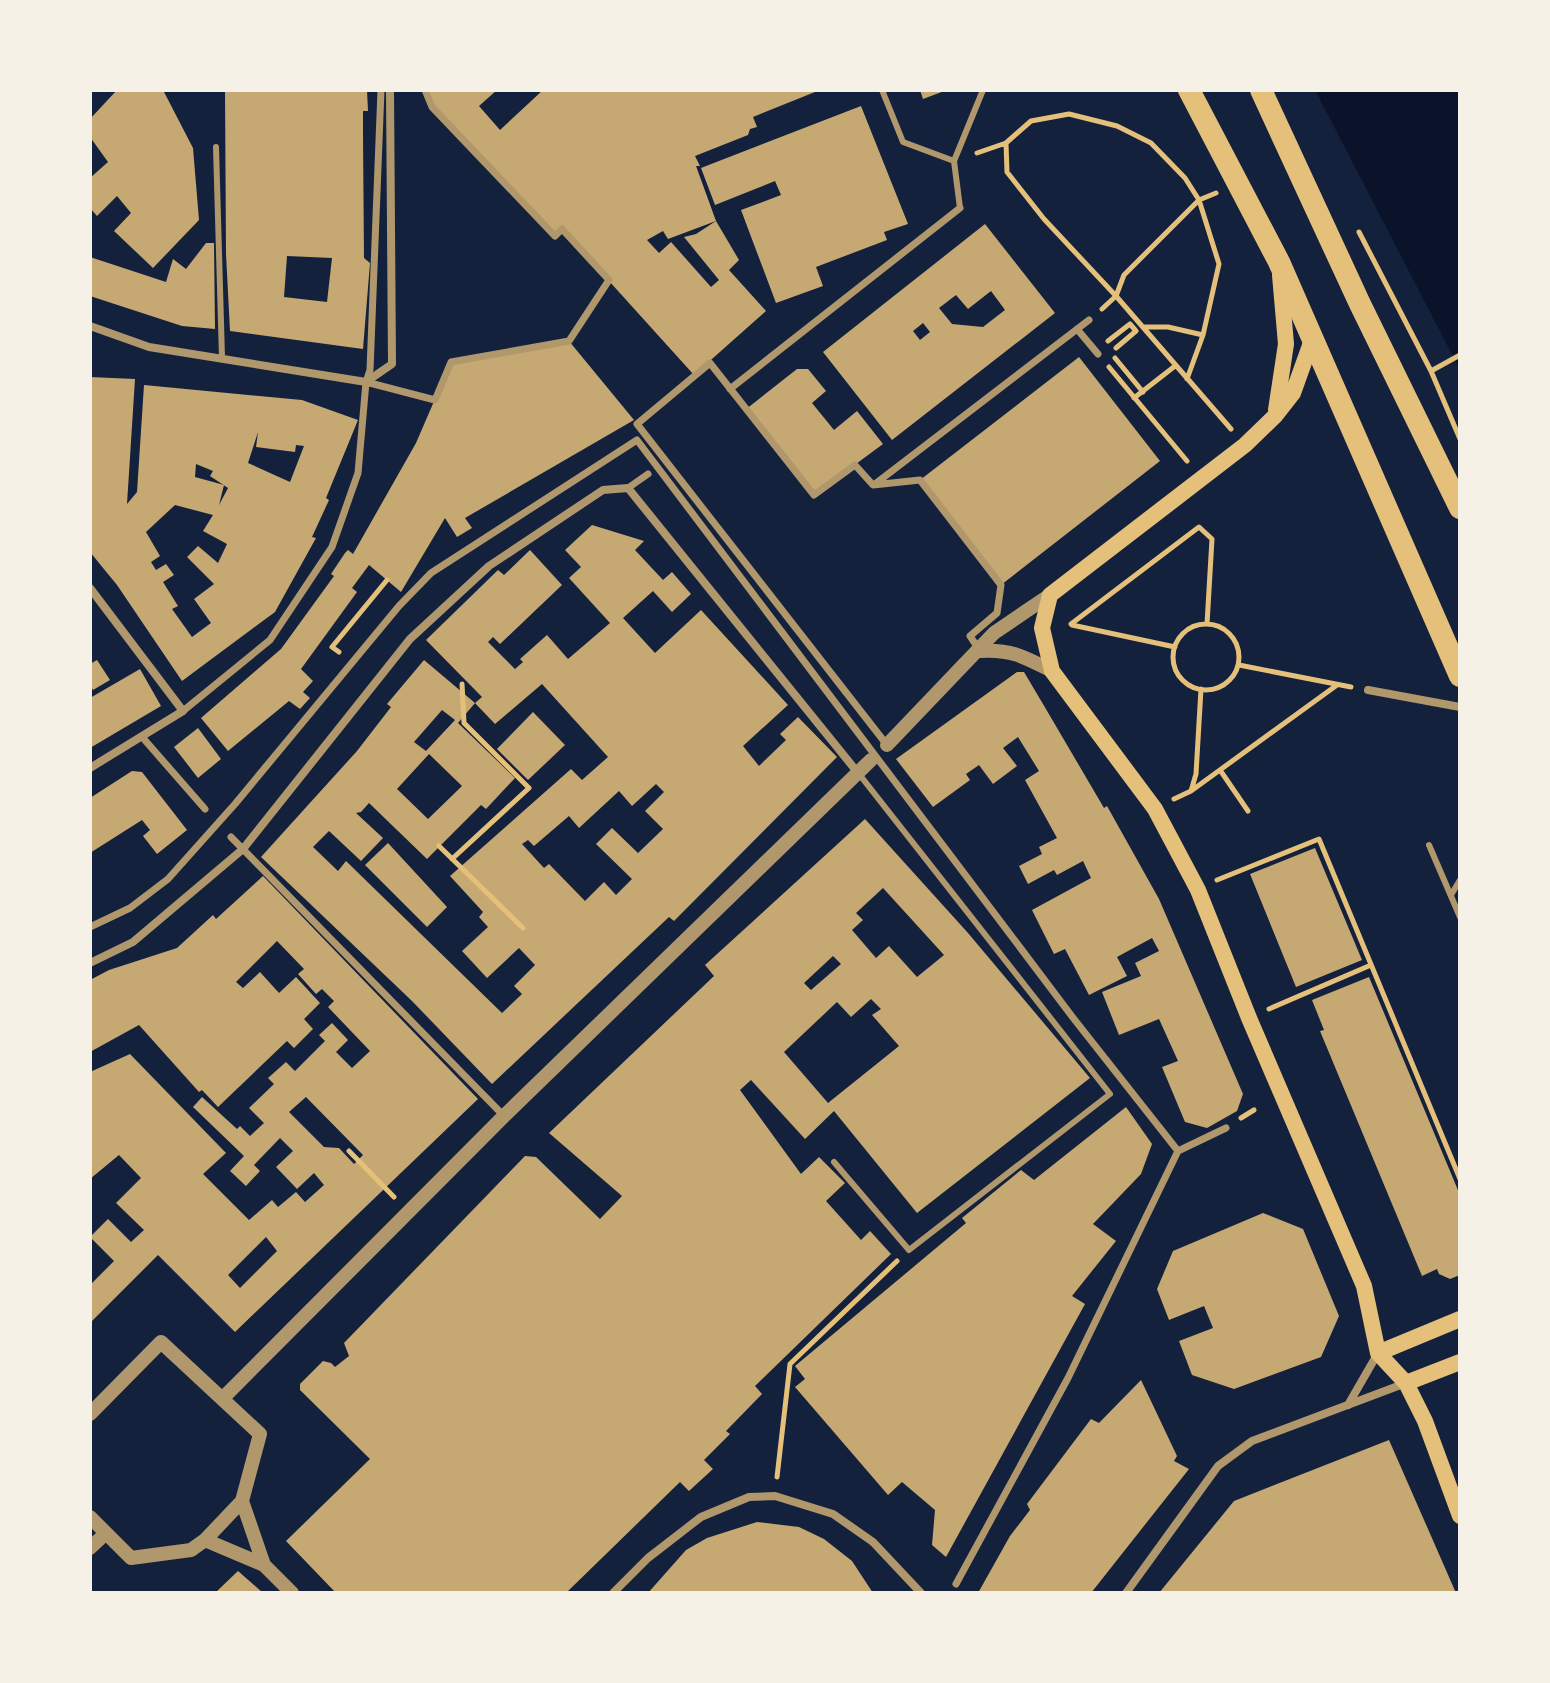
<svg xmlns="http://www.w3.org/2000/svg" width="1550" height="1683" font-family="Barlow,sans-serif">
	<rect width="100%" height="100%" fill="#14213d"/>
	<path fill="#0b132b" d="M1315,90H1460V370Z"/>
	<path fill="#c6a872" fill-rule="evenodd" d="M117,90H163L193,148L199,220L153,268L114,231L131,213L117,196L97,216L90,208V178L108,162L90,137V119Z
		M225,90H367L368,111H363V135L364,258L370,263L363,349L230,331L226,254ZM287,256L332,258L327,302L284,297Z
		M425,90H497L479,106L500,130L543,90H820L753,117L757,127L750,129L748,135L695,156L700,166H696L716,221L739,260L729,270L766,311L694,375L562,229L555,236L432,107ZM716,221L696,234L684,237L719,280L711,287L671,242L659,253L647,240L663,231L668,239Z
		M920,90H947L923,99Z
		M861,106L908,224L884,232L887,240L816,267L823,286L776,303L741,210L781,195L775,181L715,205L701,168Z
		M985,224L1055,313L892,440L823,352ZM991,291L1005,310L983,327L952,324L939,308L956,295L968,309ZM923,323L930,332L920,340L913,331Z
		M206,243H214L215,329L182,326L90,296V257L166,282L173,259L186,269Z
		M569,341L634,420L465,518L472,528L457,537L445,518L401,592L369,565L352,588L357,592L301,669L313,681L303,692L310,698L300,709L289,701L228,751L201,718L281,649L334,576L331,574L345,553L348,550L353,554L416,443L451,362Z
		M1079,357L1160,461L1001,585L920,480Z
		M797,369H808L826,391L812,403L834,430L857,411L883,444L814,495L745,410Z
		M90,377L135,379L127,504L137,492L144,385L302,400L358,420L326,498L329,500L312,537L316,538L275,612L182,681L117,585L90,552ZM258,432L256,447L295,452L296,445L304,446L290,482L248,463ZM196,464L213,471L210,476L228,488L219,505L224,485L195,477ZM175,505L213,515L203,531L227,544L218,563L198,546L187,557L214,584L194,599L211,623L192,637L172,609L178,606L163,582L174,575L166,564L156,570L151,562L160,556L146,532Z
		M592,525L644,541L635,550L663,580L672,572L691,594L672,612L653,591L623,618L655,653L701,610L788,705L743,746L759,766L786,740L780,734L798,717L837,757L674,921L669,917L492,1084L412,1001L261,857L357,751L391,707L387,704L424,660L475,703L458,723L515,778L486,809L481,805L427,859L369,803L361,812L356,813L383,838L361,861L329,831L313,847L338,871L346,861L502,1013L522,994L514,986L535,965L519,948L487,978L462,951L488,927L479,917L483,912L450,876L571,769L582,780L608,757L542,684L495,724L475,703L482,697L426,640L498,570L504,575L530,550L562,585L500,644L493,637L488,642L515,669L523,662L520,659L547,635L568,659L610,623L569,578L581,567L565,550ZM442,710L455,720L426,751L414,742ZM429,754L462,786L428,819L397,789ZM656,784L664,792L645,811L663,829L638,853L612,828L596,844L632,879L616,895L604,882L585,901L549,864L544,868L522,844L528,840L534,846L569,816L579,828L619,791L632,806Z
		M97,660L110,680L93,690L90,685V664Z
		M140,669L161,706L90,748V698Z
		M1017,672H1024L1043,704L1104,808L1107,806L1159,899L1243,1094L1237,1111L1207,1128L1185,1122L1162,1067L1178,1061L1159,1019L1119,1035L1102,992L1141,976L1135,963L1159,951L1152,938L1117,957L1127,976L1089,995L1065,949L1054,954L1032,910L1091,878L1083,861L1057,875L1054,870L1028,884L1019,866L1042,854L1039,847L1057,838L1025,780L1039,771L1018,737L1003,748L1017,766L993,784L979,765L966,774L970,780L933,807L896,759Z
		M533,712L565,745L528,780L497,749Z
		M198,728L221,759L198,778L174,747Z
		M132,771L142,772L187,830L157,854L143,836L150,830L142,820L90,853V798Z
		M865,819L968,933L1090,1078L917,1213L834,1111L805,1139L751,1080L740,1090L801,1174L819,1157L845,1183L826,1201L861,1240L870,1231L891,1254L755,1386L762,1394L726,1431L730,1434L704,1460L713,1469L689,1491L680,1482L566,1593H336L286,1541L370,1459L300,1390V1384L323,1361L331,1363L335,1367L349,1356L344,1343L525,1156L536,1157L600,1219L622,1196L549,1133L714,976L705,965ZM883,888L944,955L917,977L889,946L876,958L852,930L863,920L856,913ZM833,956L841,964L811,990L804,983ZM871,999L881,1009L872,1015L899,1046L828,1103L784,1052L837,1002L851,1017Z
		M388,843L447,907L427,927L365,865Z
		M1315,848L1362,960L1296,987L1250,874Z
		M263,876L478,1099L235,1332L158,1255L90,1323V1285L114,1261L90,1237L108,1219L131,1242L144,1230L116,1203L141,1178L119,1155L90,1179V1072L130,1054L226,1153L203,1174L249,1220L272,1200L278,1207L296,1192L305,1202L324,1185L314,1173L297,1189L276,1167L293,1151L280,1138L254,1165L260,1171L246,1186L230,1171L244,1156L193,1107L202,1097L237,1129L240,1126L250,1136L264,1123L249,1108L274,1084L268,1078L286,1062L295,1071L325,1041L319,1035L332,1023L348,1040L336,1052L352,1068L370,1051L328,1007L334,1001L322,989L316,994L298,974L304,969L277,941L236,982L243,988L260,972L279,993L296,977L320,1003L304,1019L313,1029L294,1048L287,1041L218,1107L202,1090L199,1092L139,1025L90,1052V980L109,970L177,948L213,915L216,919ZM306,1097L363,1155L354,1164L339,1148L324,1147L289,1112ZM266,1237L277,1251L240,1288L228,1275Z
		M1369,977L1460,1195V1275L1450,1279L1439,1274L1437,1269L1422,1276L1320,1031L1324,1030L1312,1000Z
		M1126,1107L1152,1144L1141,1174L1093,1224L1116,1241L1072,1296L1085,1304L946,1557L932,1545L935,1510L902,1482L888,1495L795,1387L805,1379L795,1366L966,1223L962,1218L1021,1170L1034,1180Z
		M1263,1213L1303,1229L1339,1316L1321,1357L1234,1389L1192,1375L1179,1341L1213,1328L1204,1306L1169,1320L1157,1289L1173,1251Z
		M1141,1380L1177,1456L1174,1461L1189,1469L1091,1593H978L1010,1536L1030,1510L1027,1504L1091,1419L1099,1423Z
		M1389,1440L1456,1593H1159L1234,1501Z
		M757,1522L799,1527L824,1539L852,1561L873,1593H648L686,1550L707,1538Z
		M238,1571L263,1593H215Z"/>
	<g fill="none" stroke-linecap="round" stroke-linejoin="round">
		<path stroke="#e5c07b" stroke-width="5" d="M977,153L1006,143
			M1359,232L1431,371L1460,439
			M1102,309L1116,296L1124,275L1199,200L1216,193
			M1145,327H1168L1203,335
			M1108,341L1130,324L1136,331L1116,348
			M1115,358L1143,392
			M1109,367L1187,461
			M1431,371L1460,355
			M1187,379L1203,335L1219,264L1199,200L1185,178L1151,143L1117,126L1069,114L1031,121L1006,143L1007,172L1044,219L1116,296L1231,429
			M1134,398L1175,366
			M1071,624L1199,527L1212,539L1207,624
			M1173 657a33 33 0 1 1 66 0a33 33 0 1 1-66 0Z
			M1072,625L1175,647
			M339,652L332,647L387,580
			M1239,665L1351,687
			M1220,770L1248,811
			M1191,791L1337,685
			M1174,799L1191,791L1196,774L1201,689
			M439,846L523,928
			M452,859L529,788L464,723L462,684
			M1217,880L1319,839L1460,1179
			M1269,1009L1371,965
			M1241,1118L1254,1110
			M349,1151L394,1197
			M777,1477L790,1364L897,1261"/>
		<path stroke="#b1986c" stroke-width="6" d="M882,90L903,142L954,161
			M216,147L222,358
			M960,208L954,161L983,90
			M1429,845L1460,917
			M1451,895L1460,880
			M834,1162L909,1250L1110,1094L859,774"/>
		<path stroke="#b1986c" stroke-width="7" d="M381,90L370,370L366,382L435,400L451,362L569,341L609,280L562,229L555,236L432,107L425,90
			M1077,329L1098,354
			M710,363L814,495L855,465L873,485L920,480L1001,585L997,613L970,636L980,651L962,662L887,745L637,424Z
			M730,389L960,208
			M875,484L1089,320
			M628,488L648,474
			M183,711L270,640L332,547L358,473L366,382
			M143,738L205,809
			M231,837L504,1116
			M90,927L130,908L168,879L235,804L399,606L431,573L637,440L1074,1019L1178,1151L1068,1378L956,1584
			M1178,1151L1226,1128"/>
		<path stroke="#b1986c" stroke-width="8" d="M90,326L149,347L366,382L392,364L390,90
			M90,588L183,711L90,768
			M1368,690L1460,707
			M90,963L133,942L243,849L410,639L489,566L603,490L628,488L858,773
			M1348,1405L1378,1353
			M613,1593L648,1558L701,1517L749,1497L775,1496L833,1514L873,1542L921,1593
			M1126,1593L1218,1466L1252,1441L1406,1383"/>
		<path stroke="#b1986c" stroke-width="14" d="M980,651C1011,649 1025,657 1052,671
			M887,745L994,633L1050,595
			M223,1398L504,1116L871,760
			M90,1414L161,1342L260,1434L242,1501L205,1540L191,1550L131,1558L90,1517
			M242,1501L264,1565
			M205,1540L264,1565L292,1593
			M90,1548L106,1533"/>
		<path stroke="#e5c07b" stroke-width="16" d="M1312,340L1293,393L1275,416L1245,445L1050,595L1042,628L1052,671L1155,809L1198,890L1249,1018L1364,1286L1378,1353L1406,1383L1425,1421L1460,1516
			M1276,410L1286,344L1280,275
			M1378,1353L1460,1319
			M1406,1383L1460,1362"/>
		<path stroke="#e5c07b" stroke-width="22" d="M1189,90L1279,262L1460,676
			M1261,90L1360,304L1460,508"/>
	</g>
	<rect width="1550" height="1683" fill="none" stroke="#f6f1e7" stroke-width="184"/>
</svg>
